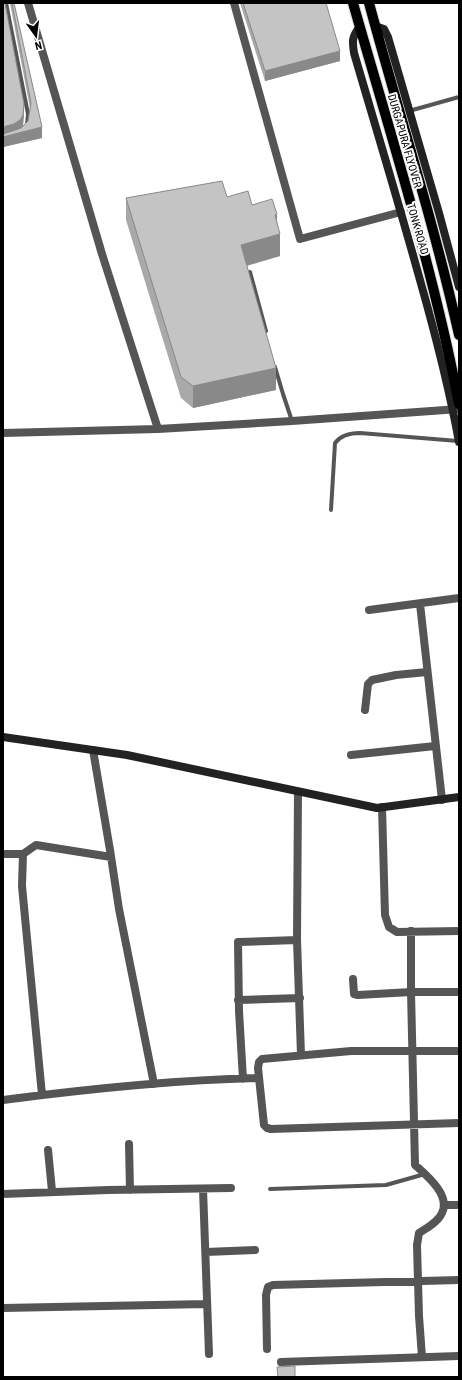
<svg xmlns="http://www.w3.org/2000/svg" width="462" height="1380" font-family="'Roboto Condensed',sans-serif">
	<rect width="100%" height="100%" fill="#fff"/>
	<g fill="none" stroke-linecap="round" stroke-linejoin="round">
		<g stroke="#dbdbdb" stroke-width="12">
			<path id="primary" d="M353,3C391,136 433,268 459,404
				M369,3C399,114 434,223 459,335"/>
		</g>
		<path stroke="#555" stroke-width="4" d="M6,3L28,114L27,126
			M409,111L459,97
			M250,272L266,331
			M275,367L283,394L292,421
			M331,510L335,443C341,435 350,433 360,433L458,441
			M270,1189L386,1185L425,1174"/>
		<path stroke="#555" stroke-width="8" d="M28,3L102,254L158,429
			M234,3L300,239L401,212
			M3,433L158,429L292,421L459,409
			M420,604L442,800
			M369,610L459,598
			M365,710L368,684L372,680L396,675L427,672
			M93,750L110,850L119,909L154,1084
			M351,755L435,746
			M298,792L297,940L301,1055
			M382,807L385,915L389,927L397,932L459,931
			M3,854H23
			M411,931V992L415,1165C426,1175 451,1195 442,1213C438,1222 427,1228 419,1233L417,1245L419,1316L422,1357
			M353,979L354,994L358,995L411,992H459
			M238,1000L300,998
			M459,1051H351L262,1059L259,1062L258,1068L264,1125L267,1128L271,1129L459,1123
			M243,1079L239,1011L238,942L297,940
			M42,1095L22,886L23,854L36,845L111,857
			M3,1100C88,1089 174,1080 259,1078
			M129,1144L130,1190
			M48,1150L52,1191
			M203,1189L209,1354
			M3,1194L108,1190L231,1188
			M444,1205H459
			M206,1252L255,1250
			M3,1308L207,1304
			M267,1349L266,1295L268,1287L273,1285L459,1280
			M281,1362L459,1356"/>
		<path stroke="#222" stroke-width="8" d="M360,26C352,37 352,40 354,53C376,128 399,204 420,280C435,333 449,387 459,442
			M375,26L384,29L388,37L439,213L459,287
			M3,737L127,755L377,808L459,797"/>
		<use href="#primary" stroke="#000" stroke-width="10"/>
	</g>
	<path fill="#a9a9a9" d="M10,3H14L42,138L3,147L24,114L23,125L22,127L28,121L30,108Z
		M240,3H326L340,61L265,81Z
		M227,197L252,205L277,222L280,256L247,266L276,390L193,408L181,398L126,220V198Z"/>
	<path fill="#898989" d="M340,51V61L265,81V71Z
		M24,104V114L23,125L20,131L42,127V138L3,147V127Z
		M277,214V235L280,234V256L241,267V245L275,215Z
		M276,368V390L193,408V386Z"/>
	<path fill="#c4c4c4" stroke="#898989" d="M3,3H5L24,104L23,115L20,120L14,124L3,127Z
		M12,3H14L42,127L3,137V134L21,128L28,121L31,103Z
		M243,3H326L340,51L265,71Z
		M222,181L227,197L248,191L252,205L272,199L277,214L275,215L280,234L241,245L276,368L193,386L181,377L126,198Z
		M295,1366V1377H278L277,1367Z"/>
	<g text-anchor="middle" stroke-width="4" stroke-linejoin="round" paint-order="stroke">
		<g font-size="11" fill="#000" stroke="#fff">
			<text transform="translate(405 141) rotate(74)" y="4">DURGAPURA FLYOVER</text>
			<text transform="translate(418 229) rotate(74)" y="4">TONK ROAD</text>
		</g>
	</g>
	<rect width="462" height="1380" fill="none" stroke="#000000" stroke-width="8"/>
	<g transform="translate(36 36) rotate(166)" stroke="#ffffff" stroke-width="3" paint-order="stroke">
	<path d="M0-3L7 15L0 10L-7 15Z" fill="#000000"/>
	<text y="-6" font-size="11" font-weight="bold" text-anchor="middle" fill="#000000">N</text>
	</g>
</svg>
